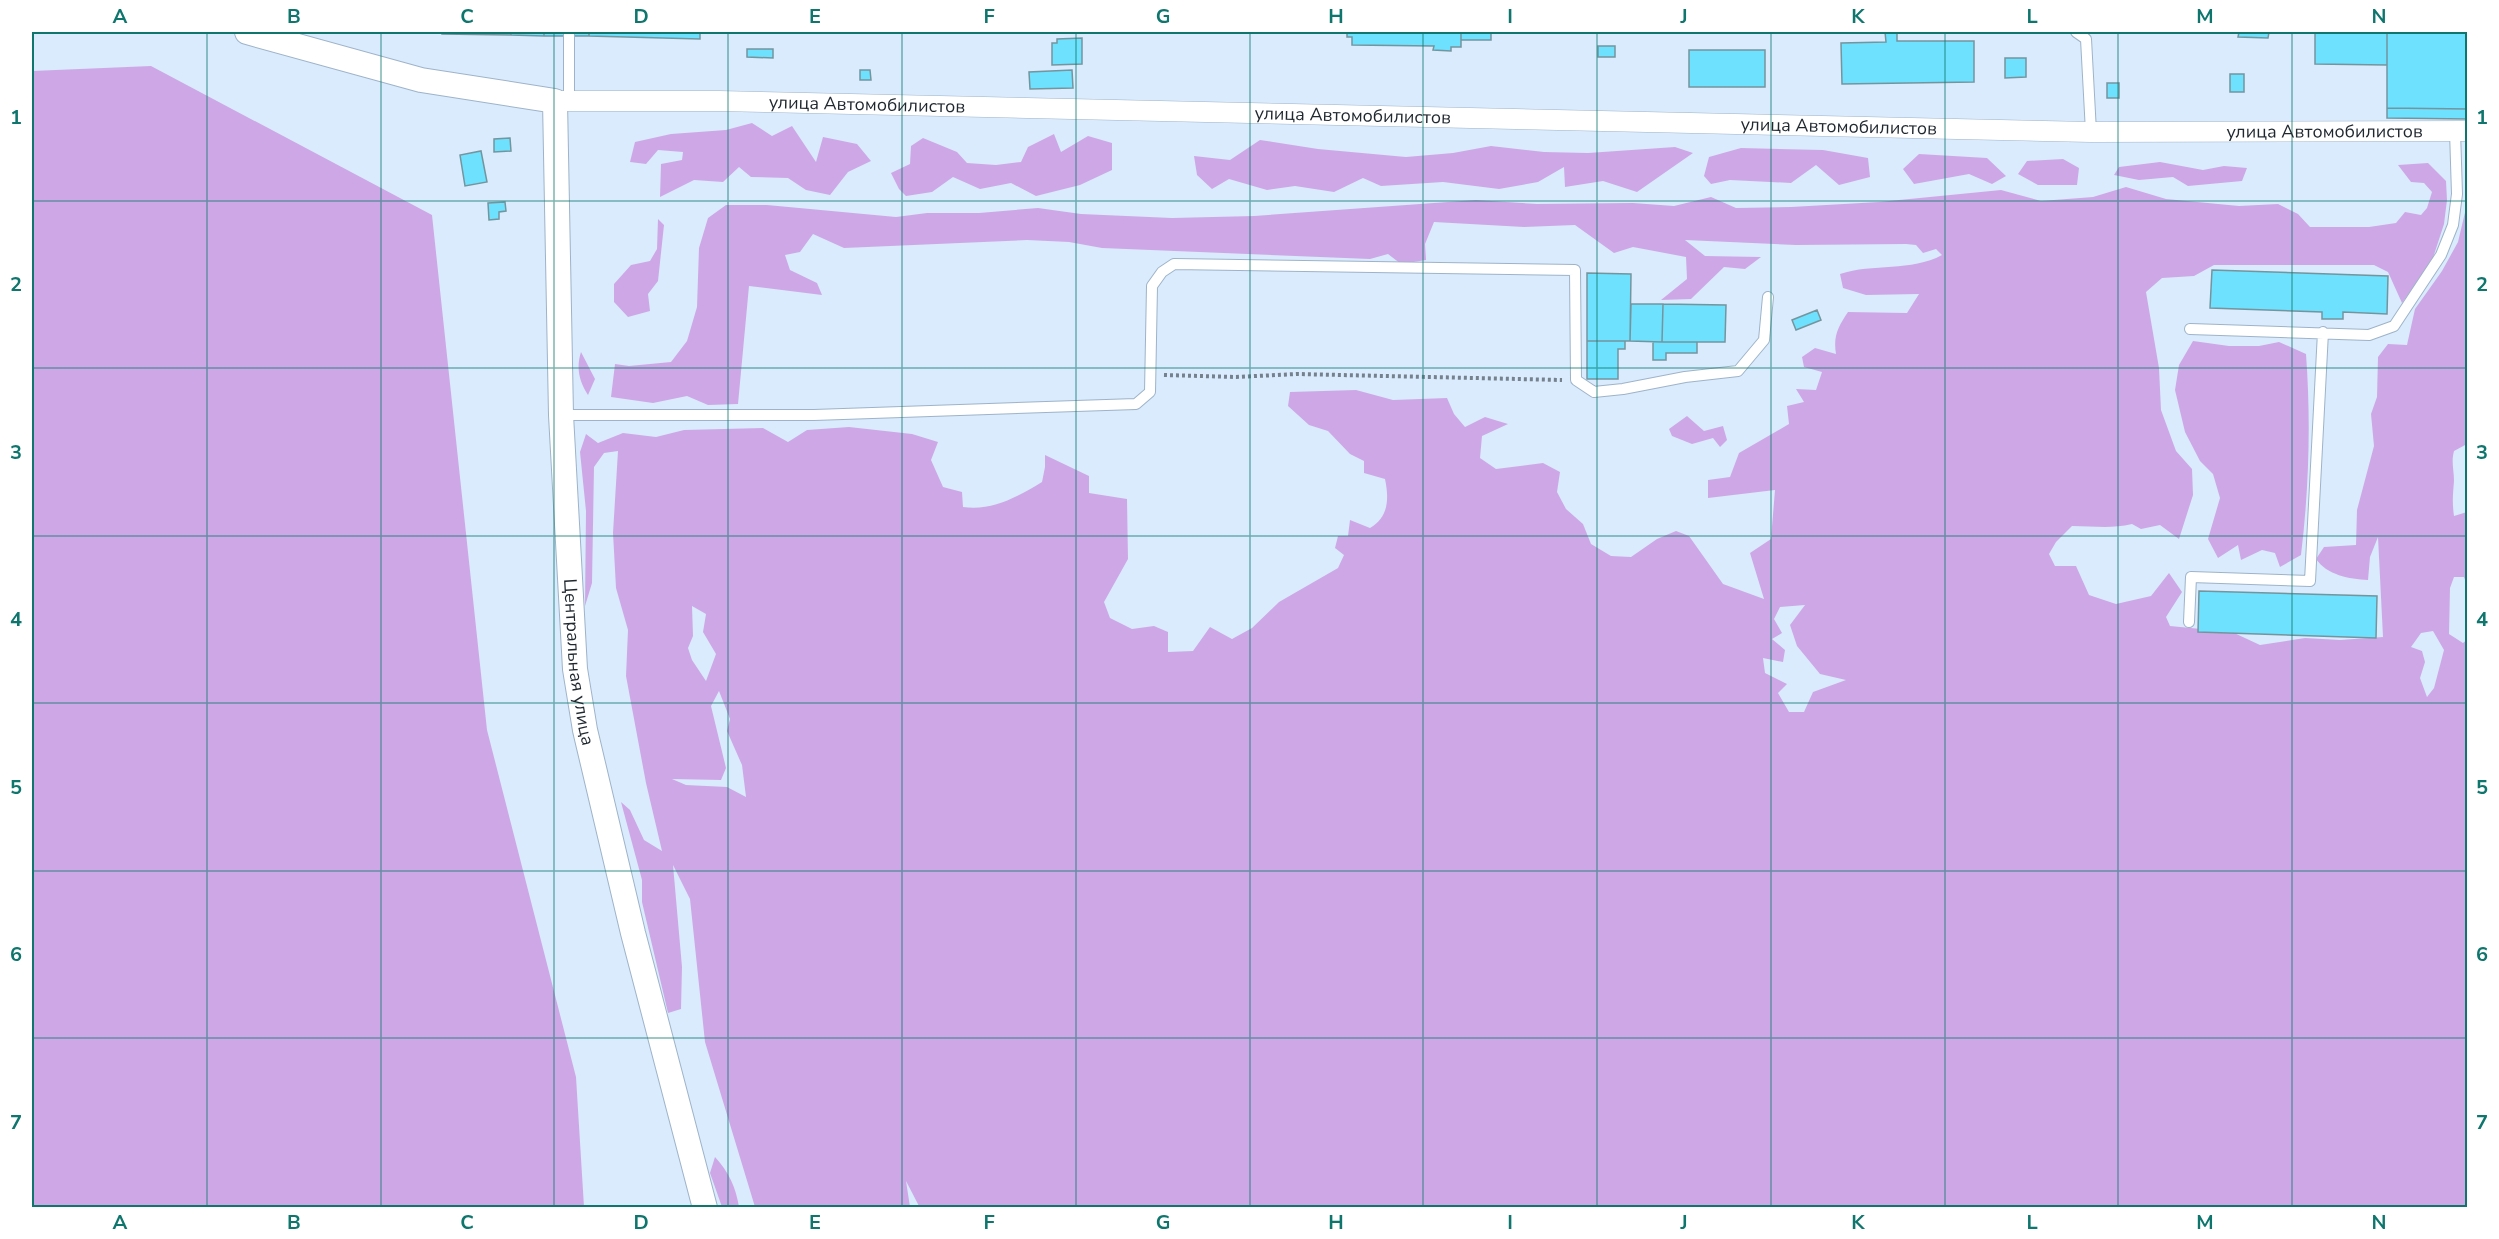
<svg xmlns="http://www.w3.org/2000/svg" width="2499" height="1239" font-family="'Nunito Sans',sans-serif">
	<rect width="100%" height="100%" fill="#d9ebfd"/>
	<path fill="#cea8e6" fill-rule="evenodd" d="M151,66L432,215L487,730L576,1077L584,1207H32V71Z
		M752,123L772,136L792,126L816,162L823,137L857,144L871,161L848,172L830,195L806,190L788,178L751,177L739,167L723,182L694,180L660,197L661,164L682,160L683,152L658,150L646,164L630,162L635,142L671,134L726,130Z
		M1054,134L1061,152L1088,136L1112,143V170L1080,185L1036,196L1011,183L980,189L953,177L932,192L906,196L899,189L891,173L910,164L911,146L923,138L957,152L967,163L996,165L1021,162L1028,147Z
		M1260,140L1318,149L1406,157L1453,153L1491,146L1544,152L1588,153L1675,147L1693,153L1637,192L1603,181L1565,187L1564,167L1538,182L1499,189L1443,182L1381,186L1363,178L1334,192L1295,186L1267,190L1229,179L1212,189L1197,175L1194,156L1230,160Z
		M1741,148L1823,150L1868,158L1870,177L1839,185L1816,165L1791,183L1730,180L1711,184L1704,176L1709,157Z
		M1919,154L1987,158L2006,176L1992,184L1969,174L1914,184L1903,169Z
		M2063,159L2079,168L2077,185H2038L2018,174L2027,161Z
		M2160,162L2203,170L2224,166L2247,168L2242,181L2188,186L2173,177L2139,180L2114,175L2119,167Z
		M2428,163L2446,181L2447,200L2444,224L2432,261L2402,303L2388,272L2374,265H2214L2194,276L2162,278L2146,292L2159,368L2161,410L2176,451L2192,469L2193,495L2179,539L2160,525L2141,529L2132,524C2111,529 2093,526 2072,526L2056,542L2049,554L2055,566H2076L2089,595L2116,604L2151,596L2169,573L2182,592L2166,617L2170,626L2232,632L2260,645L2305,638L2340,640L2383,637L2378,537L2370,557L2368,580C2349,579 2327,575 2316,559L2324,547L2356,545L2357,510L2374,446L2371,414L2377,397L2378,357L2388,344L2407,345L2415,309L2442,271L2458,242L2467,204V444L2454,451C2451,462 2454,470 2454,481C2453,494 2452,502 2454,516L2467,512L2468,588L2464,577H2454L2450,588L2449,634L2463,643L2468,639L2467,1207L920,1208L906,1181L910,1207H755L705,1042L690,899L673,865L682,967L681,1009L668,1013L642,902V880L621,802L630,810L644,840L662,851L646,783L626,676L628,630L616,588L613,533L618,451L604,453L594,467L592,583L585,606L586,511L580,452L586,434L598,443L623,433L656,437L684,430L763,428L788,442L807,430L849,427L912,434L938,442L931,460L943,487L962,492L963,507C993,511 1017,497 1042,482L1045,467V455L1089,476V493L1127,499L1128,559L1104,602L1110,618L1132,629L1154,626L1168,632V652L1193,651L1210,627L1232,639L1252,628L1279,602L1338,568L1344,555L1335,548L1338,536H1348L1350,520L1370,528C1389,517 1389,498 1385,479L1364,473V461L1350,454L1328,431L1309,425L1288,406L1290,392L1356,390L1393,400L1447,398L1454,414L1465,427L1485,417L1508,424L1482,436L1480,458L1496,469L1543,463L1560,472L1557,492L1566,509L1583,524L1591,544L1611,556L1631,557L1657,539L1676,531L1689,536L1723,584L1764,599L1750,553L1771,539L1775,490L1708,498V480L1730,477L1739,453L1789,424L1787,406L1804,402L1796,389L1816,390L1822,372L1804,367L1802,357L1815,348L1836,354C1833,336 1838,327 1848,312L1907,313L1919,294L1866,295L1843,288L1840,274C1873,263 1911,272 1942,255L1936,249L1923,253L1916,245L1906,244L1796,245L1685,240L1705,256L1761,257L1745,269L1724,267L1691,299L1661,300L1687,279L1686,257L1633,247L1614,253L1575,225L1524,227L1434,222L1425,244L1426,260L1401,264L1388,254L1370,259L1102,248L1069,242L1027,240L844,248L813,234L800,252L785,255L790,270L817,283L822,295L749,286L738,404L708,405L687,396L653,403L611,397L615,364L629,366L671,362L687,341L697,307L699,248L708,218L726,205H767L896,217L927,213H979L1038,208L1081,214L1172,218L1254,216L1476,200L1537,204L1633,203L1674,206L1711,197L1736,208L1791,207L1879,202L2001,190L2041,201L2093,197L2126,187L2166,199L2239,206L2278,204L2298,214L2310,227H2369L2396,223L2405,212L2421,215L2427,208L2432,192L2424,183L2411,182L2398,165ZM1805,605L1790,625L1797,646L1820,674L1846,680L1813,692L1804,712H1789L1778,693L1787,684L1765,673L1763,658L1783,662L1785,650L1772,639L1782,633L1774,619L1780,607ZM692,606L706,614L703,632L716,654L706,681L692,660L688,648L693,636ZM2433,631L2444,650L2434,688L2427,697L2420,678L2425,662L2422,651L2411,647L2421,633ZM719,691L730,719L727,731L742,765L746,797L727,787L686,785L672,779L721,780L726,768L711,706Z
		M658,219L664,225L658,281L648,294L650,311L628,317L614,302V284L631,265L650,261L657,249Z
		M2193,341L2229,346H2259L2279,342L2306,354C2311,421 2309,489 2301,555L2280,567L2275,553L2262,550L2241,560L2238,545L2218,558L2208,539L2220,498L2213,474L2200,461L2185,432L2175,390L2179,365Z
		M581,352L595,379L588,395C579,381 576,368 581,352Z
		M1687,416L1704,431L1723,426L1727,440L1720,447L1713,438L1692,444L1672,436L1669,429Z
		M715,1157C729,1172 736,1188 739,1207H722L710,1173Z"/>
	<path fill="#6de1fd" stroke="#74959e" stroke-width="1.5" d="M442,32H511V35L442,34Z
		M511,32H544V36L511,35Z
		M544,32H589V36H544Z
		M589,32H700V39L589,36Z
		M798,32H874V33H798Z
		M1347,32H1461V47H1451V51L1433,50L1434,46L1352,45V37H1347Z
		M1461,32H1491V40H1461Z
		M1885,32H1897V41H1974V82L1842,84L1841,43L1886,42Z
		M2239,32H2269L2268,38L2238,37Z
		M2315,32H2387V65L2315,64Z
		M2387,32H2468V109L2387,108Z
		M1082,38V64L1052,65V43H1057V39Z
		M1598,46H1615V57H1598Z
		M747,49H773V58L747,57Z
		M1689,50H1765V87H1689Z
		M2005,58H2026V77L2005,78Z
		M860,70H870L871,80H860Z
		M1072,70L1073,88L1030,89L1029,72Z
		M2230,74H2244V92H2230Z
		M2107,83H2119V98H2107Z
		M2387,108L2468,109V119L2387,118Z
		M510,138L511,151L494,152V139Z
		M481,151L487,182L465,186L460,155Z
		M505,202L506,211L499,212V219L489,220L488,203Z
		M2212,270L2388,276L2387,314L2343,312V319H2322V312L2210,308Z
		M1587,273L1631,274L1630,341H1587Z
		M1631,304H1663L1662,342L1630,341Z
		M1663,304L1726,305L1725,342H1662Z
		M1817,310L1821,320L1796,330L1792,320Z
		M1587,341H1625V349H1618V379H1587Z
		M1653,342H1697V353H1666V360H1653Z
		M2199,591L2377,596L2376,638L2198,632Z"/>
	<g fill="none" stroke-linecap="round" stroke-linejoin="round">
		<g stroke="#9eb3c9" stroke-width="12">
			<path id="service" d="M569,32V101
				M2076,32L2086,39L2091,132
				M2190,329L2369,335L2394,326L2441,255L2453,225L2457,194L2455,131
				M561,415H814L1136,404L1150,392L1152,286L1162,272L1174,264L1575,270L1576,380L1594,392L1623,389L1685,377L1738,371L1764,340L1768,297
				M2189,622L2191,577L2310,581L2323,332"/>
		</g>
		<g stroke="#9eb3c9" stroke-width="21">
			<g id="minor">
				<path id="s1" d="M555,101H719L2091,132L2468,131"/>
			</g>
		</g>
		<g stroke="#9eb3c9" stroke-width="26">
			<g id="tertiary">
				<path id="s2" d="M247,32L421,80L555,101L561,415L575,669L585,730L633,933L705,1208"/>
			</g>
		</g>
		<path stroke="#75828e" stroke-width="4" stroke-dasharray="3 3" stroke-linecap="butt" d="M1164,375L1236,377L1297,374L1562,380"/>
		<use href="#service" stroke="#fff" stroke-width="10"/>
		<use href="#minor" stroke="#fff" stroke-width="20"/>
		<use href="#tertiary" stroke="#fff" stroke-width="24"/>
	</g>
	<path fill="none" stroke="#0f766e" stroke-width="1.5" stroke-opacity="0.55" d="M207,32V1208M381,32V1208M554,32V1208M728,32V1208M902,32V1208M1076,32V1208M1250,32V1208M1423,32V1208M1597,32V1208M1771,32V1208M1945,32V1208M2118,32V1208M2292,32V1208M32,201H2468M32,368H2468M32,536H2468M32,703H2468M32,871H2468M32,1038H2468"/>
	<g text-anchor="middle" stroke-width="5" stroke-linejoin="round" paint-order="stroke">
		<g font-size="18" fill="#1f272f" stroke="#fff">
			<text dy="6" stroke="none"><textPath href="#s1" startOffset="312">улица Автомобилистов</textPath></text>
			<text dy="6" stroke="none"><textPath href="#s1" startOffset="798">улица Автомобилистов</textPath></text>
			<text dy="6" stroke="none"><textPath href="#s1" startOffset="1284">улица Автомобилистов</textPath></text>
			<text dy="6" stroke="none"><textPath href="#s1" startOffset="1770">улица Автомобилистов</textPath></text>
			<text dy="6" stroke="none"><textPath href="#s2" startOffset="878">Центральная улица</textPath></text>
		</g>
	</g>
	<rect width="2499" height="1239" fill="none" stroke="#ffffff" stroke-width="66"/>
	<rect x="33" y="33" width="2433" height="1173" fill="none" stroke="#0f766e" stroke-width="2"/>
	<g font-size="20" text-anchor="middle" font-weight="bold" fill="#0f766e">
		<text x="120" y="23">A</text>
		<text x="294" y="23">B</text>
		<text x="467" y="23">C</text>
		<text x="641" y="23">D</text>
		<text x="815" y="23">E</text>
		<text x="989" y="23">F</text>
		<text x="1163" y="23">G</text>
		<text x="1336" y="23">H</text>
		<text x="1510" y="23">I</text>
		<text x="1684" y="23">J</text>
		<text x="1858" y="23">K</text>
		<text x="2032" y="23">L</text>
		<text x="2205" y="23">M</text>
		<text x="2379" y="23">N</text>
		<text x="16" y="124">1</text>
		<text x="2482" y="124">1</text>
		<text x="16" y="291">2</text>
		<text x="2482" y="291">2</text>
		<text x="16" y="459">3</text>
		<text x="2482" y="459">3</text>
		<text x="16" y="626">4</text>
		<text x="2482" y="626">4</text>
		<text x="16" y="794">5</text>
		<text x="2482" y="794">5</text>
		<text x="16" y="961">6</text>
		<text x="2482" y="961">6</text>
		<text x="16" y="1129">7</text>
		<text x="2482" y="1129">7</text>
		<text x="120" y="1229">A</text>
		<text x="294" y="1229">B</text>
		<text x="467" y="1229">C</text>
		<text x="641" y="1229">D</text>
		<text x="815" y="1229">E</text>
		<text x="989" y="1229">F</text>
		<text x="1163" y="1229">G</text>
		<text x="1336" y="1229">H</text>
		<text x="1510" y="1229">I</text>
		<text x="1684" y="1229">J</text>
		<text x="1858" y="1229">K</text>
		<text x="2032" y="1229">L</text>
		<text x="2205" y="1229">M</text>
		<text x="2379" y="1229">N</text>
	</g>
</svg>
